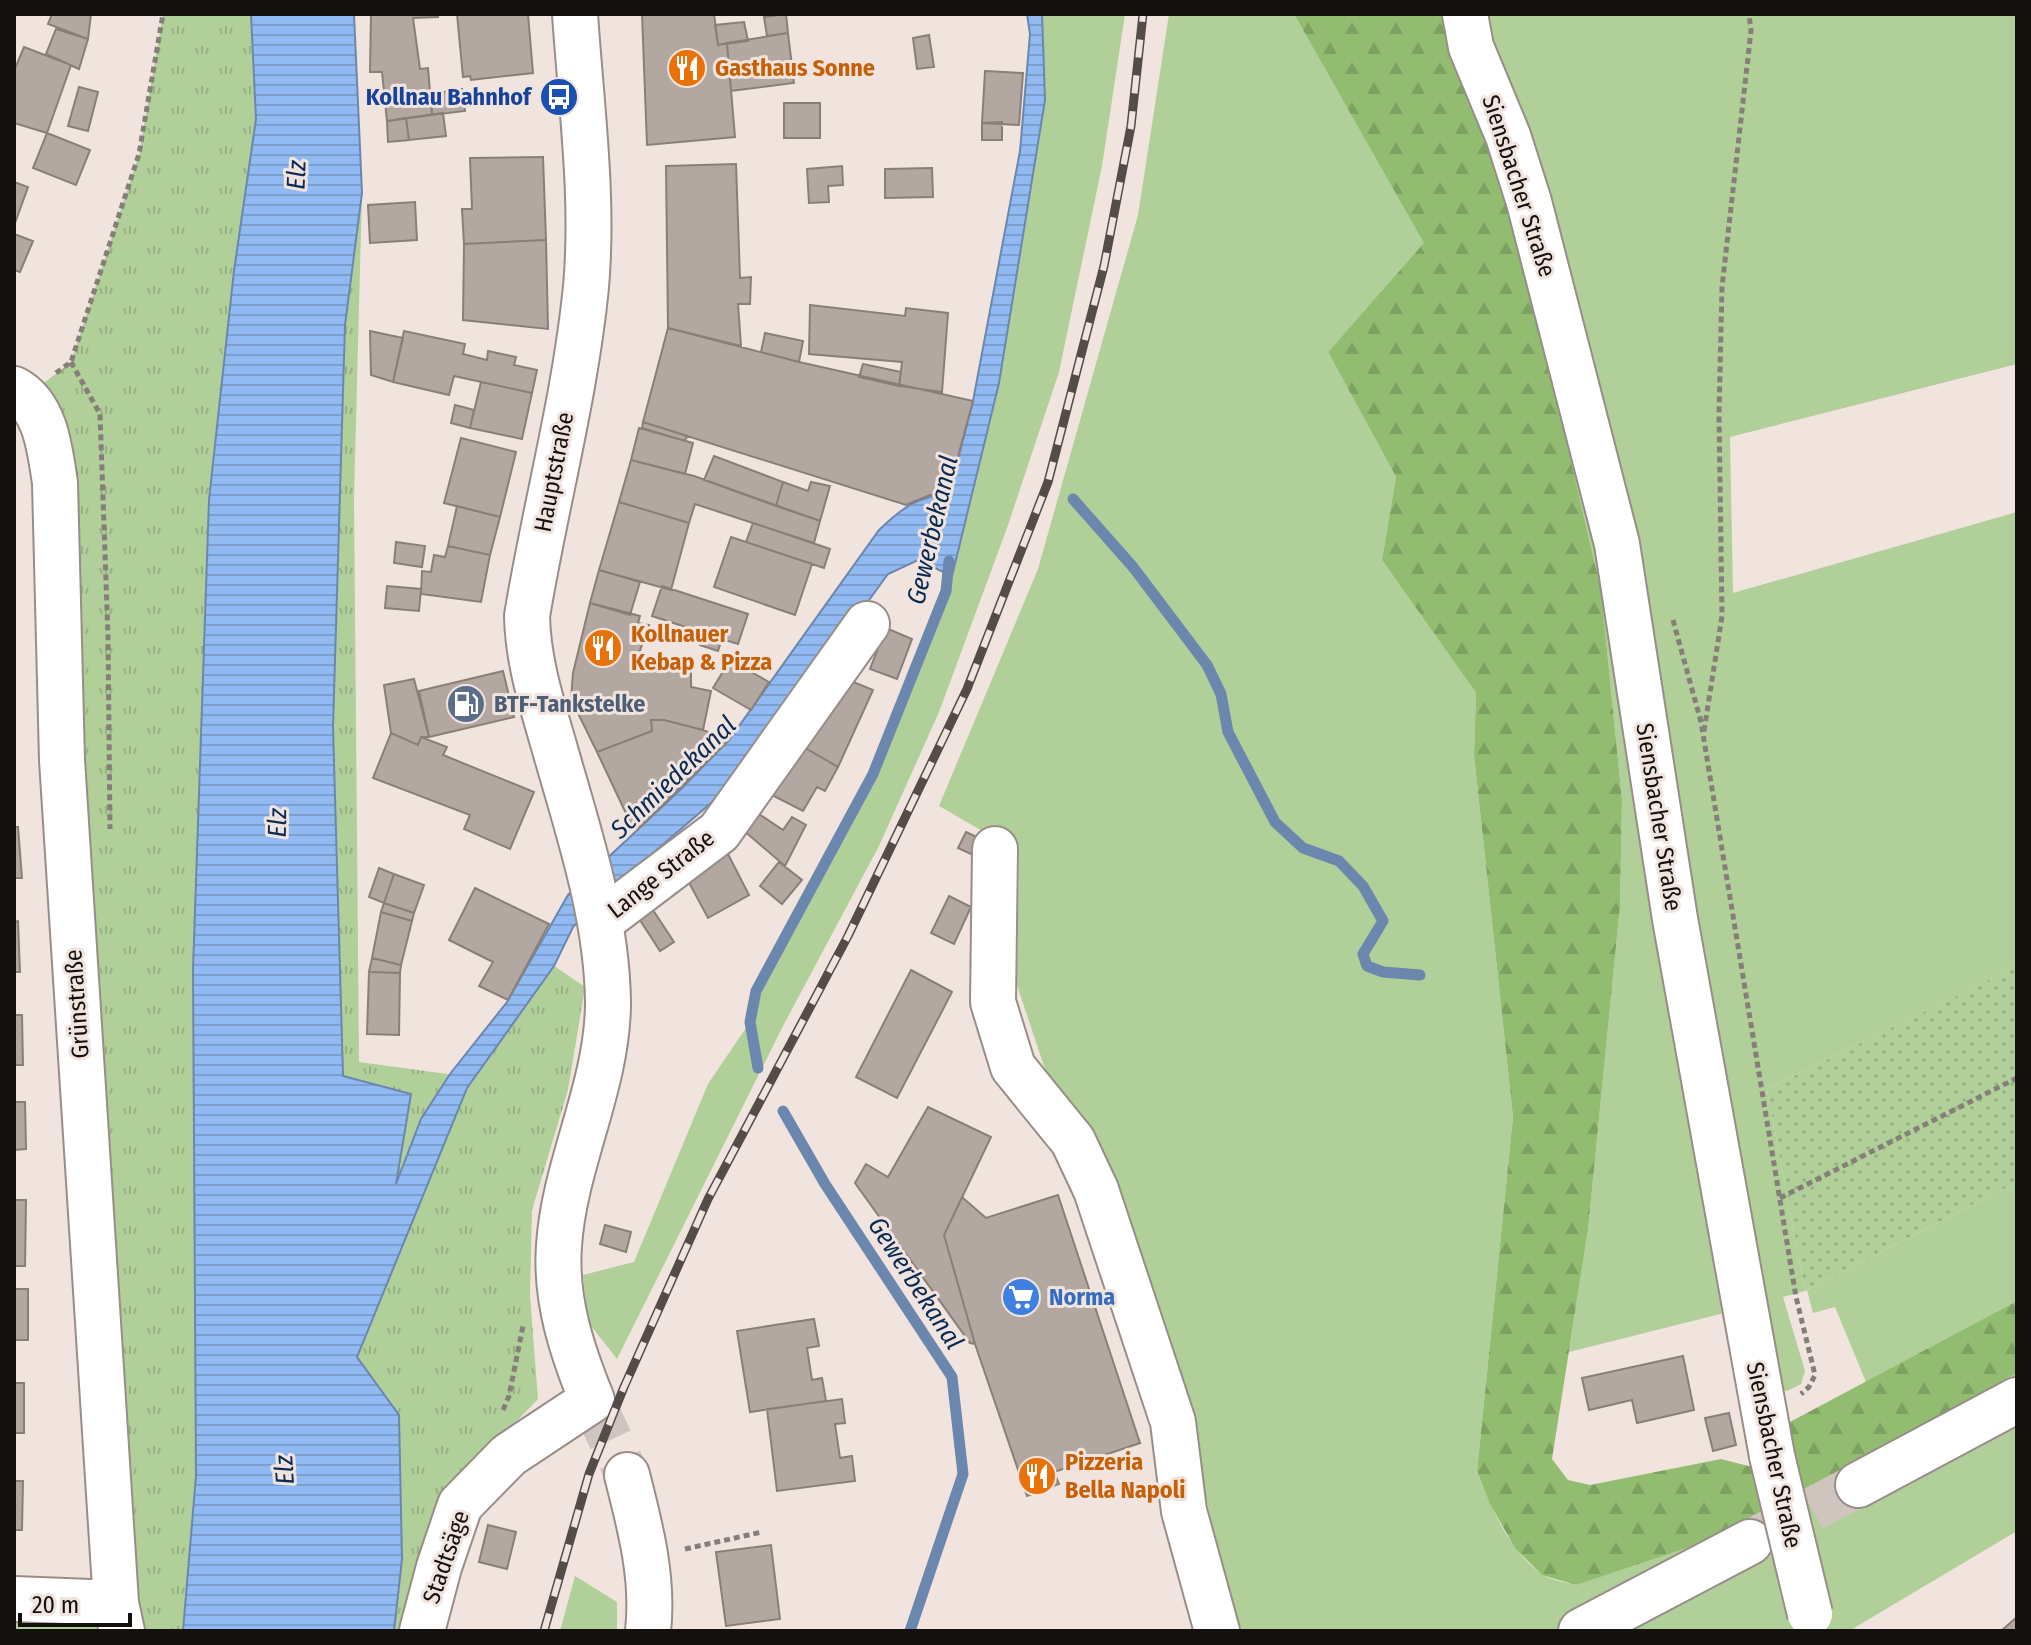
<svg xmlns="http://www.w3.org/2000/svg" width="2031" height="1645" font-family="'Fira Sans Condensed',sans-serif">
	<defs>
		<pattern id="forest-firs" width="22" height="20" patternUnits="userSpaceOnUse" patternTransform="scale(2)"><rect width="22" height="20" fill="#92bd70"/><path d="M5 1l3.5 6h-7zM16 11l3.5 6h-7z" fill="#7da160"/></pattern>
		<pattern id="park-tufts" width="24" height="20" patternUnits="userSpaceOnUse" patternTransform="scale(2)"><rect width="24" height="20" fill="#b0cf99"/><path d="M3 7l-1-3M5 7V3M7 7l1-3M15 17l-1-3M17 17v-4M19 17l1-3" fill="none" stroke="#96b183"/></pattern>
		<pattern id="garden-dots" width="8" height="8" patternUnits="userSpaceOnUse" patternTransform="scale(2)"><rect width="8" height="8" fill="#b0cf99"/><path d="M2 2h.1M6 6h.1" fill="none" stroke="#96b183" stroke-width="1.8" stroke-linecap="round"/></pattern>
		<pattern id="water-rules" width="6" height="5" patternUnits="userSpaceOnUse" patternTransform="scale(2)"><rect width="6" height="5" fill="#92baf2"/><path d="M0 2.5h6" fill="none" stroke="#7d9fce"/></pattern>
	</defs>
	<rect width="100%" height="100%" fill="#f1e4de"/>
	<path fill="#b0cf99" d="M1042,14H1125L1102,166L1059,372L1007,528L939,712L879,846L783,1026L617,1359L588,1322L583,1275L634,1262L708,1084L750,1022L756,991L873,774L952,576L999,383L1045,100Z
		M1169,14H1294L1425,243L1328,352L1396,477L1382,560L1476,693L1474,755L1513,1117L1477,1471C1491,1508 1508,1548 1540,1573C1549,1580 1565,1582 1576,1585L1907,1435L2017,1373V1531L1849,1631H1240L1223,1576L1182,1388L1106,1156L1050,1084L1017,985L1019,852L939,806L1038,569L1138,215Z
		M1442,14H2017V364L1730,437L1733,593L2017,512V966L1767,1089L1805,1291L1783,1297L1805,1371L1801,1384L1787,1391L1775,1387L1756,1305L1569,1352L1588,1230L1620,906L1622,800L1601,590L1501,160L1455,65Z
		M2017,1182V1301L1866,1382L1835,1307L1813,1313L1807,1290Z
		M575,1576L617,1602V1631H560Z
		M14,1599L122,1631H14Z"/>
	<path fill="url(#forest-firs)" d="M1294,14H1442L1455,65L1501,160L1601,590L1622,800L1620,906L1588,1230L1552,1459L1568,1480L1590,1485L1721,1459L1752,1467L1792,1444L1788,1423L2017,1301V1373L1725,1535L1576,1585L1542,1575L1515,1548L1490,1504L1477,1471L1513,1117L1474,755L1476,693L1382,560L1396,477L1328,352L1424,243Z"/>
	<path fill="url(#park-tufts)" d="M163,14H251L256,119L234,271L209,500L193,970L196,1476L183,1631H122L27,396L71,362L139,154Z
		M362,193L354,497L359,1062L462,1076L547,961L585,987L568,1090L532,1210L530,1295L538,1399L470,1470L411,1631H394L402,1559L340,1357L411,1095L343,1076L333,727L336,562L345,325Z"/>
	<path fill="url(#garden-dots)" d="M2017,966V1182L1805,1291L1767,1089Z"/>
	<path fill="url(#water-rules)" stroke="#6c87ae" stroke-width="2" d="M251,14H354L362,193L345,325L333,727L343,1076L411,1094L396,1184L421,1119L450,1074L507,1002L568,895L680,790L729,740L879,530C901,509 917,496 949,494L973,401L1020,151L1030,34L1027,14H1042L1045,100L999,383L952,576L918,560L888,574L776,728L711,803L616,885L573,927L554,966L467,1088L357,1357L399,1415L402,1559L394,1631H183L196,1476L193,970L209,500L234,271L256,119Z"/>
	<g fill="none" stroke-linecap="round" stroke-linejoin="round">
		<path stroke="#6c87ae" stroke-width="11" d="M1073,499L1133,567L1207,665L1221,694L1228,732L1275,822L1303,848L1339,861L1363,886L1383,921L1363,954L1367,966L1383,972L1420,975
			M758,1068L750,1022L756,991L873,774L946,591L949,561
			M783,1111L825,1184L952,1377L963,1474L910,1631"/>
	</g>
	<path fill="#b3a8a1" stroke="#897f78" stroke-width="2" d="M52,14H91L88,39L48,24Z
		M371,14H438V17L413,18L420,69L428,68L432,115L387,121L382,72H370Z
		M457,14H528L533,73L471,80L470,76L463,77Z
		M642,14H714L718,45L727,43L735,137L647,145Z
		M786,14L788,33L767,36L764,17Z
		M744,22L748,41L718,45L715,25Z
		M56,29L88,39L79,69L46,54Z
		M788,33L794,83L731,91L727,43Z
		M929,35L934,67L917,69L913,38Z
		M24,47L71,65L47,133L14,123V71Z
		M985,71L1023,73L1019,125L982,123Z
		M79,87L98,92L88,131L68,126Z
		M462,89L465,111L432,115L431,94Z
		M784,103H820V138H784Z
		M443,113L446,136L409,140L406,118Z
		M406,118L409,140L388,142L387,121Z
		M1002,122V140H982V123Z
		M47,133L90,150L76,185L33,168Z
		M543,157L546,240L464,244L462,209H472L470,158Z
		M736,164L740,278L751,277L750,304H738L741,346L668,328L666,166Z
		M842,166L843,185L828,186L829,202L809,203L807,169Z
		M932,168L933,197L885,198V169Z
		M14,182L28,187L14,226Z
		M415,202L417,240L370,243L368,205Z
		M14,234L33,241L20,272L14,270Z
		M546,240L548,329L463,320L464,244Z
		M810,305L905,316L906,308L948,313L942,392L899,386L902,362L809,354Z
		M668,328L799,362L973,401L948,494L930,495L906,505L643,422Z
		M370,331L403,338L393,382L371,375Z
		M404,331L465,344L463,354L487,360L488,351L516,357L514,365L537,370L532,393L454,376L449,395L393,382Z
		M765,333L803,341L799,362L761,352Z
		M863,364L901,372L899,386L859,377Z
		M481,382L532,393L522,439L470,428Z
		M455,405L474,410L470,428L451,423Z
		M643,422L687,436L685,441L642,428Z
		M639,428L693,443L685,474L631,460Z
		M461,438L516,452L500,517L444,503Z
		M714,456L783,482L776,506L704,480Z
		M631,460L694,476L820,521L814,543L695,504L689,523L619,502Z
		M783,482L808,491L811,482L830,486L820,521L776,506Z
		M619,502L689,523L671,590L599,570Z
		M457,506L500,517L490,555L448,546Z
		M753,523L830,549L824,568L746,542Z
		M731,537L812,564L795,615L714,587Z
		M396,542L425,546L422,567L394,563Z
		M448,546L490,555L481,602L421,594L422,571L431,572L434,555L445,557Z
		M599,570L640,582L630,615L590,603Z
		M387,586L421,589L419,611L385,608Z
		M662,586L748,614L738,644L722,639L718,651L700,645L704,633L652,616Z
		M590,603L640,616L638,623L649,625L637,659L691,671V687L711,691L703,730L664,720H651L652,731L597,752L571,699L573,673Z
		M886,628L912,639L897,679L870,669Z
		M730,660L769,682L751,710L713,688Z
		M503,671L514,717L429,737L419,691Z
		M841,677L873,690L838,767L800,745Z
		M414,679L429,737H421L418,745L391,733L384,685Z
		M651,720H664L703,730L729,740L637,830L630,822L597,752L652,731Z
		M391,733L418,745L421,737L447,747L443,755L534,792L510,849L464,829L470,815L373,778Z
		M800,745L838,767L825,791L817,787L803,811L772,795Z
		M759,814L783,830L792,817L806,825L785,866L743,830Z
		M14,827H18L22,878H14Z
		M966,832L981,839L973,855L958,848Z
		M728,854L749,895L708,918L686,877Z
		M779,862L802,880L782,904L760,886Z
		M379,868L394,874L384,903L369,897Z
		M394,874L424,885L414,913L384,903Z
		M475,888L549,924L508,1000L479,986L493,962L449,940Z
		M949,896L971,907L954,944L931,933Z
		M384,903L414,913L412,921L381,912Z
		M651,907L674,942L660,951L638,917Z
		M381,912L412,921L401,965L372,958Z
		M18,921L20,972H14V922Z
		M372,958L401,965L400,973L369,972Z
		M911,970L952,992L897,1098L856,1077Z
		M369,972L400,973L399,1035L367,1034Z
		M14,1015H22L23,1065H14Z
		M14,1102H25L26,1149L14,1150Z
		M928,1107L991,1137L944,1235L975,1344L970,1343L855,1183L866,1164L888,1177Z
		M1058,1195L1140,1443L1054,1472L1059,1484L1027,1496L975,1344L944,1235L962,1197L986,1218Z
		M14,1200H26L25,1266H14Z
		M605,1225L631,1232L626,1252L600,1244Z
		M14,1289H28V1340H14Z
		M814,1319L819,1346L807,1348L812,1380L822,1378L826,1401L750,1412L737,1331Z
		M1683,1356L1694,1410L1637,1423L1632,1400L1589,1410L1582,1378Z
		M14,1383H24V1433H14Z
		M842,1399L845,1423L835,1424L840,1458L852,1456L855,1481L777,1491L767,1409Z
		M1729,1413L1736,1445L1713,1451L1705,1418Z
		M14,1481H23L22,1530H14Z
		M488,1525L516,1532L507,1569L479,1562Z
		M771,1545L780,1619L726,1626L716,1552Z
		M2017,1617V1631H2001Z"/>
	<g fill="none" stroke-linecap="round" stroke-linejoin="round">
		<path stroke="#d0c4bf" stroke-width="44" stroke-dasharray="44 22" stroke-linecap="butt" d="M592,1400L627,1475
			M1754,1540L1858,1485"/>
		<g stroke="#988d87" stroke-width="48">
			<path id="minor" d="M1465,14L1471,47L1508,136L1529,202L1617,544L1675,919L1772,1456
				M14,389C46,406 50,450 55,483L62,760L116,1603L122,1631
				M995,849L993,1002L1013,1067L1073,1141L1096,1190L1173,1422L1184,1511L1217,1631
				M600,922L719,832L867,624
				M627,1475C640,1526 654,1578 648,1631
				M1858,1485L2017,1400
				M14,1599L116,1603
				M422,1631L439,1567L460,1505L509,1455L592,1400C572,1351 555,1300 559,1246C564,1164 608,1086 608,1002C607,918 579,833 556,753C543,707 528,664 527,616C545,507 575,398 586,287C594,197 581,104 575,14
				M1581,1631L1750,1542"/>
		</g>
		<path stroke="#867e79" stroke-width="5" stroke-dasharray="6 4" stroke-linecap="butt" d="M71,362L100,414L108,637L110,829
			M56,373L71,362L139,154L163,14
			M1673,620L1701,722L1796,1297L1815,1375L1809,1387L1801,1394
			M1704,731L1722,616L1719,413L1722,287L1751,31L1749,14
			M1780,1198L2017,1078
			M503,1410L509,1396L523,1326
			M685,1549L762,1532"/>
		<use href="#minor" stroke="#fff" stroke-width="44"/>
		<g stroke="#534c49" stroke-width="9">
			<path id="rail" d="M544,1631L589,1474L624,1387L708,1199L848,936L967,689L1048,482L1104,266L1131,126L1143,14"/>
		</g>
		<use href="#rail" stroke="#f1e4de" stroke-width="6" stroke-dasharray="18" stroke-linecap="butt"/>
		<g stroke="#988d87" stroke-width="48" stroke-linecap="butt">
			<path id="minor-bridge" d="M1772,1456L1810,1614"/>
		</g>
		<use href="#minor-bridge" stroke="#fff" stroke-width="44"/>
	</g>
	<defs>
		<g id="restaurant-disc" transform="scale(2)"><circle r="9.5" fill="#e8710a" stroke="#f1e4de"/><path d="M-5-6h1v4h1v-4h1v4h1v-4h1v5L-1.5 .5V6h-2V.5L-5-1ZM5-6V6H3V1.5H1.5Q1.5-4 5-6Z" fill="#fff"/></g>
		<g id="bus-disc" transform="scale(2)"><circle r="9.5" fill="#1a4fb4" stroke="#f1e4de"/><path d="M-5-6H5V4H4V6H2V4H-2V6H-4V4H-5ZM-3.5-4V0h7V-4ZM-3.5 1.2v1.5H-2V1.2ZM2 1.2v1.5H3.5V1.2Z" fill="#fff"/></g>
		<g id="fuel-disc" transform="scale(2)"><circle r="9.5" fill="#5c6f8a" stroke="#f1e4de"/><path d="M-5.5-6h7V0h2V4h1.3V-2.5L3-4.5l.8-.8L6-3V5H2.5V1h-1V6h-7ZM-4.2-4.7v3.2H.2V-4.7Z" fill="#fff"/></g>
		<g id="supermarket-disc" transform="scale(2)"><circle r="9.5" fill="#3f7fe0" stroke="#f1e4de"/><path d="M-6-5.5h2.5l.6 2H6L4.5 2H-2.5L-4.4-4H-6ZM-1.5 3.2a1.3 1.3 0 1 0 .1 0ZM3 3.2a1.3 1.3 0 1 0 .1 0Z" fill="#fff"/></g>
	</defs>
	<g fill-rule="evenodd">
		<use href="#restaurant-disc" x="687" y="68"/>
		<use href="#bus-disc" x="559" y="97"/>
		<use href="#restaurant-disc" x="603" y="648"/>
		<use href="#fuel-disc" x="466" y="704"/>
		<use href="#supermarket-disc" x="1021" y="1297"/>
		<use href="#restaurant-disc" x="1037" y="1476"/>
	</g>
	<g text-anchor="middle" stroke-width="6" stroke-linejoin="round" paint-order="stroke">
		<g font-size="24" font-weight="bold" fill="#c56008" stroke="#f1e4de" text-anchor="start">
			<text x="715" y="76">Gasthaus Sonne</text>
			<text x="631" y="642">Kollnauer<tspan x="631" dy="28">Kebap &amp; Pizza</tspan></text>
			<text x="1065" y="1470">Pizzeria<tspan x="1065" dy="28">Bella Napoli</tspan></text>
		</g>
		<g font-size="24" font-weight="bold" fill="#164399" stroke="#f1e4de" text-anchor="end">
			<text x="531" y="105">Kollnau Bahnhof</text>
		</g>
		<g font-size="24" fill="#14100e" stroke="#f1e4de">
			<text transform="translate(1519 186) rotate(72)" y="8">Siensbacher Straße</text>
			<text transform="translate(554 472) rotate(-79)" y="8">Hauptstraße</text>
			<text transform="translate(1659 817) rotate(81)" y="8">Siensbacher Straße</text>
			<text transform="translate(661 874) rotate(-38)" y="8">Lange Straße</text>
			<text transform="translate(77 1004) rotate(-94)" y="8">Grünstraße</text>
			<text transform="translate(1774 1455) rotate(78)" y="8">Siensbacher Straße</text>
			<text transform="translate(446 1557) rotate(-71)" y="8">Stadtsäge</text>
		</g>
		<g font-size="24" font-weight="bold" fill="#4e5e75" stroke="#f1e4de" text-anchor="start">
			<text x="494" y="712">BTF-Tankstelke</text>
		</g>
		<g font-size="24" font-weight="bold" fill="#366cbe" stroke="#f1e4de" text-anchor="start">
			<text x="1049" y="1305">Norma</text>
		</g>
		<g font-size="26" font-style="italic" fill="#082a54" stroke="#f1e4de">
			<text transform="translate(296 175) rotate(-88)" y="9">Elz</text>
			<text transform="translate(932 530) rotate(-77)" y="9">Gewerbekanal</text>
			<text transform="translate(673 777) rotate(-44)" y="9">Schmiedekanal</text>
			<text transform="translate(277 823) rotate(-89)" y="9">Elz</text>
			<text transform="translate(916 1283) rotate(57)" y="9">Gewerbekanal</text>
			<text transform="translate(284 1470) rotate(-94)" y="9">Elz</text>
		</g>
	</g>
	<rect width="2031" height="1645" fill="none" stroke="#14100e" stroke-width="32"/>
	<path d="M20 1613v12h110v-12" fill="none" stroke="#14100e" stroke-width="4"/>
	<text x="32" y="1613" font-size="24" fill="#14100e" stroke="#f1e4de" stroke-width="6" paint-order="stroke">20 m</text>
</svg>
